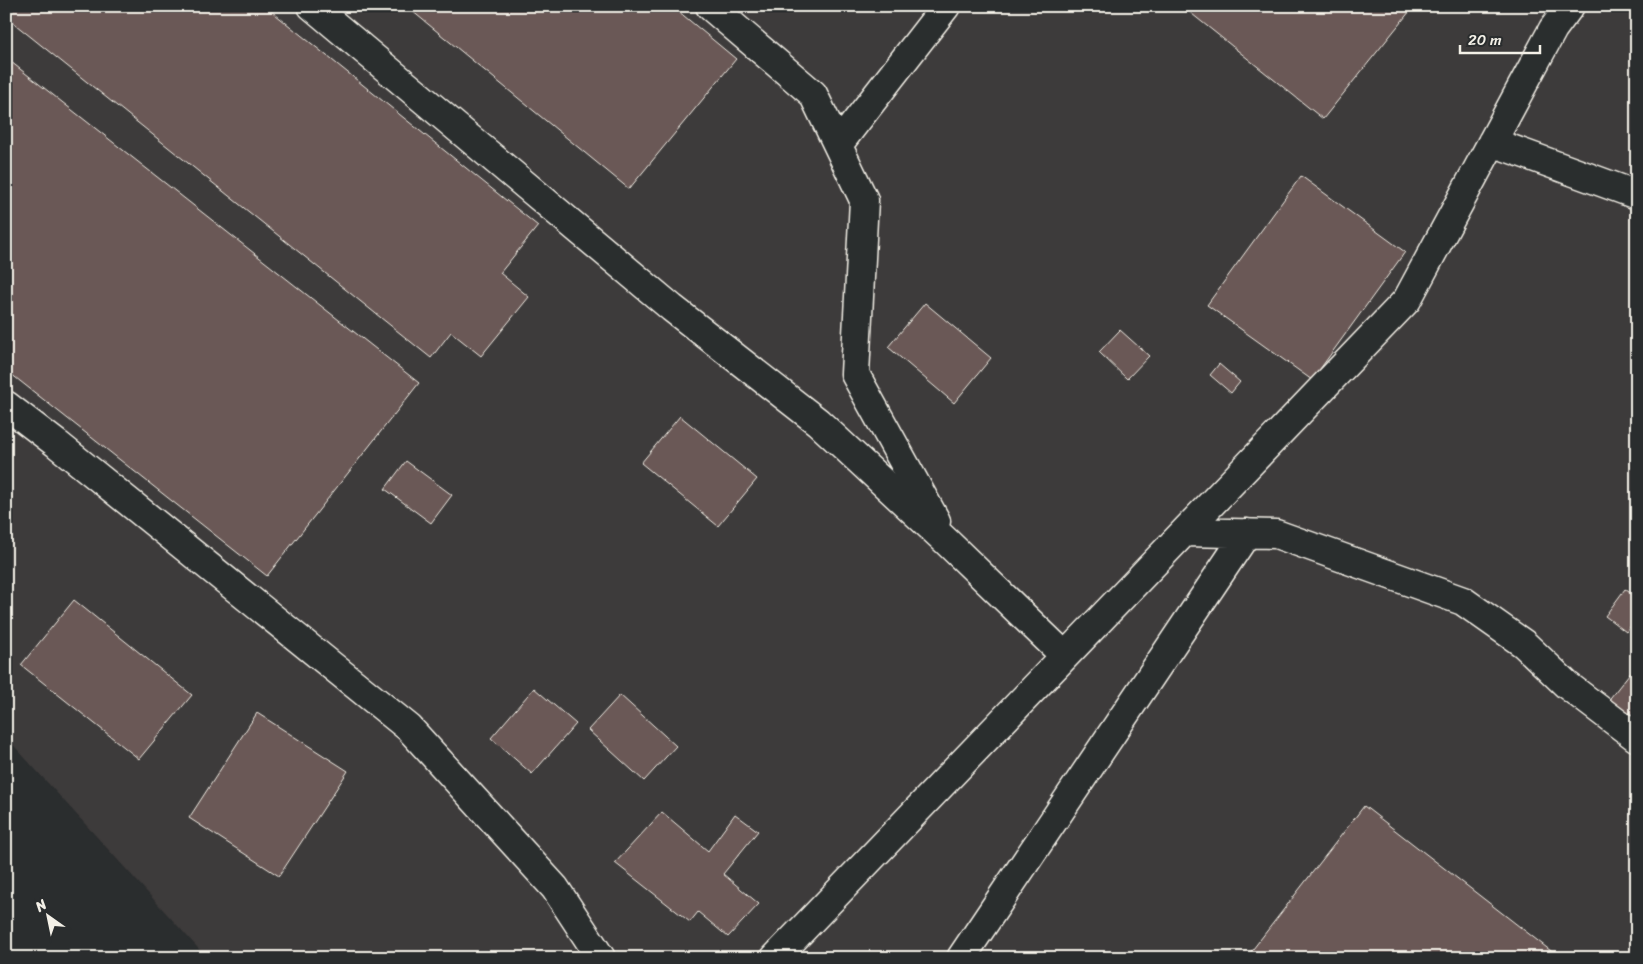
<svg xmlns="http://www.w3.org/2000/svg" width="1643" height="964" font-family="Sriracha,sans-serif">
	<rect width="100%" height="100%" fill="#2a2d2e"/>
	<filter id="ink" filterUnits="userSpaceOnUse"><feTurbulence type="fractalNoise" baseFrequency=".02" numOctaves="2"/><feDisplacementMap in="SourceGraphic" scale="10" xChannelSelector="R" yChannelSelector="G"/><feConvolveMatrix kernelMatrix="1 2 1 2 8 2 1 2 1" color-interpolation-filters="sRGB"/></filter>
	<g filter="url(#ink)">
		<path fill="#3e3a3a" d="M6,6H1637V958H207L6,737Z"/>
		<path fill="#6b5856" stroke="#f4f1e8" d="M6,6H265L538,226L500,273L529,297L481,356L451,332L431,358L6,17Z
			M406,6H672L736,59L629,189Z
			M1182,6H1414L1323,119Z
			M6,58L419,383L267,576L6,370Z
			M1301,176L1405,252L1312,380L1207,305Z
			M925,303L991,358L954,403L888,347Z
			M1120,330L1149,356L1127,379L1099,352Z
			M1219,364L1240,382L1231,393L1210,375Z
			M680,416L757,479L718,526L641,463Z
			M406,461L452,495L431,523L385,489Z
			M1625,589L1637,598V618L1626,632L1605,616Z
			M74,600L192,695L139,759L21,665Z
			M1637,664V726L1607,702Z
			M534,688L576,724L532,774L491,738Z
			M620,695L676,746L644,781L588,730Z
			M257,713L348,771L279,876L189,818Z
			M1364,806L1560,958H1246Z
			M662,812L708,851L735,814L758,831L723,874L759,904L728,937L698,912L690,922L615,863Z"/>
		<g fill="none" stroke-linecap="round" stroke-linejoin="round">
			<g stroke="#f4f1e8" stroke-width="31">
				<path id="minor" d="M312,6L672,308L818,422L947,542L1065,656
					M710,6L813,94L864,200L855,374L936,521
					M1492,142L1637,195
					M838,145L946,6
					M6,405L57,444L409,728L555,888L601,958
					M1185,532L1276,534L1463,601L1524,644L1567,685L1637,738
					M775,958L1407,300L1553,29L1570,6
					M961,958L1247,533"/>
			</g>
			<use href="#minor" stroke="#2a2d2e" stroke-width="28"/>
		</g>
	</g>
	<rect width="1643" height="964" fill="none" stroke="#2a2d2e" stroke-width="25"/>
	<rect x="12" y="12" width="1618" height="939" fill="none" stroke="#f4f1e8" stroke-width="2" filter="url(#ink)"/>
	<g transform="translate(48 916) rotate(327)" stroke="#2a2d2e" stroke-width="4" paint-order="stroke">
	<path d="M0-4L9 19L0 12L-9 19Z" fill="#f4f1e8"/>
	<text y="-8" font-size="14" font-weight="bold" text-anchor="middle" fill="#f4f1e8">N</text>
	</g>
	<path d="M1460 45v8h80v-8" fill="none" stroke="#f4f1e8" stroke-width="2.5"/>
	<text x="1468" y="45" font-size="15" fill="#f4f1e8" stroke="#2a2d2e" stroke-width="4" paint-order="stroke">20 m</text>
</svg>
